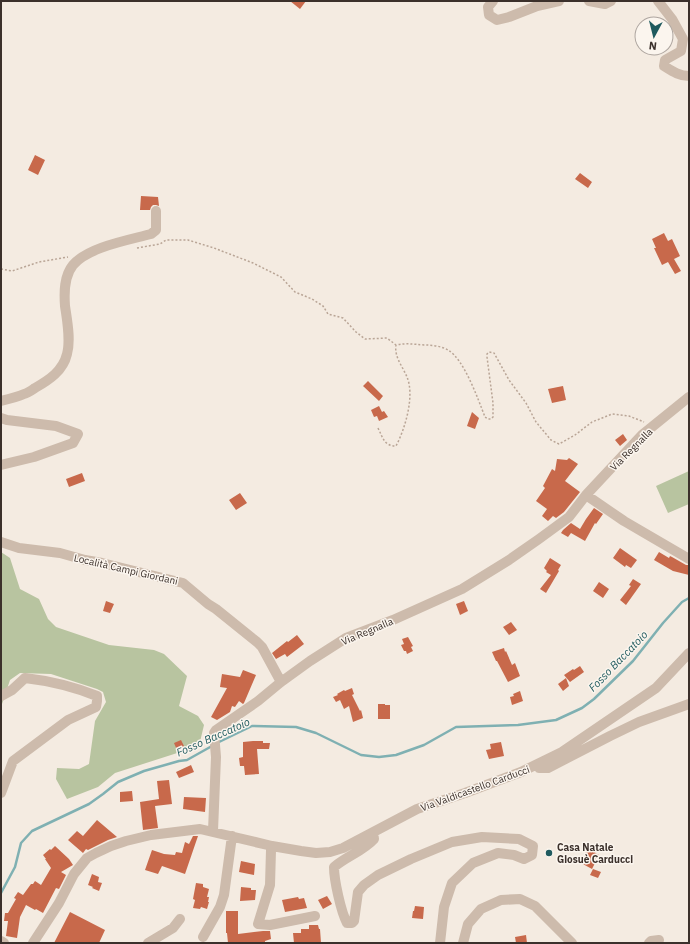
<svg xmlns="http://www.w3.org/2000/svg" width="690" height="944" font-family="'IBM Plex Sans',sans-serif">
	<rect width="100%" height="100%" fill="#f4ebe1"/>
	<path fill="#b8c4a0" d="M689,471V504L668,513L656,486Z
		M1,552L10,558L20,589L39,599L48,619L56,627L109,645L154,650L164,654L187,676L179,706L198,716L204,725L199,746L115,773L98,787L67,799L56,779L57,768L79,769L89,764L95,721L106,702L103,692L97,689L51,674L20,673L10,680L1,707Z"/>
	<g fill="none" stroke-linecap="round" stroke-linejoin="round">
		<path stroke="#7fb0b2" stroke-width="2.5" d="M217,743L252,726L296,727L316,733L361,755L379,757L396,755L424,745L456,727L518,725L556,720L582,708L594,699L633,661L663,623L682,602L689,598
			M1,893L15,867L21,843L32,831L89,804L103,794L118,782L144,771L179,761L187,760L212,746"/>
	</g>
	<path fill="#c8694b" d="M290,1H306L300,9Z
		M35,155L45,160L38,175L28,170Z
		M580,173L592,182L588,188L575,179Z
		M141,196L158,197L159,206L156,205H153L151,207L150,210H140Z
		M664,233L668,241L672,239L680,256L674,259L681,271L675,274L668,262L662,265L654,248H656L652,239Z
		M368,381L383,396L379,401L363,386Z
		M563,386L566,400L552,403L548,389Z
		M379,406L382,412L384,411L388,417L379,421L377,416L374,417L371,410Z
		M472,412L479,418L475,429L467,426Z
		M623,434L627,440L620,446L615,440Z
		M569,458L578,464L565,481L580,492L564,512L556,518L553,516L548,521L542,516L547,509L536,501L545,488L543,486L552,469L555,471L557,459L567,460Z
		M82,473L85,481L69,487L66,479Z
		M240,493L247,503L236,510L229,500Z
		M594,508L603,514L596,524L595,523L585,541L571,533L568,537L561,533L563,530L571,523L580,529L586,519Z
		M620,548L637,560L631,568L626,565L625,567L613,558Z
		M659,552L669,558L670,556L672,557L686,565H689V575L673,571L654,560Z
		M550,558L561,565L558,570L559,571L546,593L540,589L551,575L546,572L547,571L544,568Z
		M633,579L641,584L626,605L620,600L631,586L629,585Z
		M599,582L609,589L603,598L593,591Z
		M106,601L114,604L110,613L103,611Z
		M464,601L468,611L460,615L456,604Z
		M511,622L517,630L509,635L503,627Z
		M297,635L304,644L287,657L285,654L276,659L272,653L287,641L288,642Z
		M408,637L413,646L411,647L413,651L407,654L406,651H404L401,645L404,644L402,639Z
		M504,648L505,652L506,651L512,665L515,663L520,676L508,682L497,661H496L492,652Z
		M580,666L584,672L570,682L564,675L573,669L574,670Z
		M243,670L256,675L244,703L243,704L239,701L235,707L232,706L230,712L217,720L211,717L227,688L220,687L222,674L240,677Z
		M566,678L569,686L563,691L558,684Z
		M352,688L354,694L352,695L360,711L361,710L363,718L353,722L349,706L344,709L340,700L336,702L333,697L338,695L337,694L344,690L345,691Z
		M520,691L523,701L512,705L510,697L514,696L513,694Z
		M378,704H385V705H390V719H378Z
		M181,740L184,746L177,750L174,743Z
		M253,741H263V743H270L269,749H257L259,774L245,775L244,766H240L239,758L243,757V742Z
		M501,742L504,756L489,759L486,750L491,749L490,744Z
		M191,765L194,772L179,778L176,772Z
		M169,780L172,804L155,806L158,828L143,830L140,802L159,799L157,781Z
		M132,791L133,801L120,802V792Z
		M184,797L206,798L205,812L183,809Z
		M97,820L117,837L108,840L88,850L86,849L83,853L68,840L77,831L83,836Z
		M193,836H198L185,874L162,866L158,874L145,870L152,850L164,854L175,855L176,852L182,853L185,842L189,844Z
		M590,844L598,847L595,853L599,855L592,869L581,863L584,858H583Z
		M55,846L69,859L73,865L61,872L66,875L59,889L56,888L43,913L36,909L35,910L26,905L20,917L17,938L6,936L8,921H4L5,913H8L16,899L14,898L18,892L23,895L31,884H33L35,881L41,885L51,868L45,859H46L43,855L50,849L51,850Z
		M241,861L255,864L254,875L239,872Z
		M593,869L601,872L598,878L590,875Z
		M92,874L99,877L98,882L102,883L99,891L92,888L93,887L88,885Z
		M196,883L203,884V887L209,889L207,897H209L208,902H209L207,909L201,907L200,909L193,908L195,900L193,899Z
		M241,887L251,888V890H256L255,900L240,901Z
		M327,896L332,904L323,909L318,900Z
		M298,897L299,899L304,898L307,908L285,912L282,900Z
		M415,906L424,907L423,919L412,918L413,911H414Z
		M226,911H238V934L263,931H270L271,939L265,941V943H228L227,933H226Z
		M70,912L105,930L99,943H54Z
		M309,925H318L319,929H320L321,943H294L293,933H301V929H309Z
		M526,935L527,943H516L515,937Z"/>
	<g fill="none" stroke-linecap="round" stroke-linejoin="round">
		<path stroke="#b9a596" stroke-width="1.5" stroke-dasharray="2 2" stroke-linecap="butt" d="M137,248L160,244L166,240H188L214,248L253,263L281,277L295,292L312,299L323,306L328,314L343,318L356,332L365,339L387,338L396,345
			M1,269L12,271L39,262L68,257
			M378,428C383,438 384,446 396,446C405,429 415,396 407,377C403,367 394,357 396,345C406,343 413,344 424,345C432,345 441,346 448,350C464,359 478,399 485,417L488,419H491L493,417V403L487,357V354L489,352L494,353L509,380L526,403L536,422L551,440L559,444L575,435L592,422L612,414L629,416L644,422"/>
		<path stroke="#cdbbac" stroke-width="10" d="M493,1L488,7L489,15L497,20L509,17L537,6L559,1
			M589,1L605,4L611,1
			M658,1L672,19L683,39L681,51L665,60L664,66C672,71 679,76 689,76
			M1,401C9,399 17,397 24,394C28,393 32,390 35,388C49,380 63,371 67,354C71,340 67,320 65,306C64,292 64,276 73,265C88,247 129,240 151,234L156,230V211
			M1,418L7,420L56,426L78,434L73,443L34,457L1,465
			M586,495L624,521L689,559
			M1,542L19,548L60,553L85,560L102,563L183,583L208,604L216,609L257,642L262,647L281,682
			M1,696L12,690L25,678C51,681 72,686 97,696V701L96,707L68,720L13,761L1,793
			M537,765L539,768H548L610,736L639,722L689,704
			M213,831L216,757L214,733L216,730L258,701L281,682L310,661L346,638L393,620L462,589L509,560L539,539L569,517L586,495L642,435L689,397
			M373,832L374,839C363,851 347,856 334,867C334,880 341,912 347,923H352L354,921L358,892L364,885L378,875L411,859L452,842L482,837L519,839L533,846L532,855L524,859L514,855L498,853L473,863L452,883L444,907L440,943
			M272,846L271,850L270,885L258,924L270,925L315,916
			M203,937L220,907L224,895L232,836
			M1,941L4,943
			M33,943L59,903L74,874L87,858L96,853L111,846L126,841L151,835L200,829L272,846L301,851L316,853L330,852L343,848L417,809L465,793L521,772L562,752L656,688L689,653
			M148,943L173,928L180,919
			M463,943L468,924L481,909L501,900L520,899L535,906L572,943
			M649,943L651,941L659,940L658,943"/>
	</g>
	<circle fill="#1f5a5e" stroke="#fbf5ee" stroke-width="1.5" cx="549" cy="853" r="4"/>
	<g text-anchor="middle" stroke-width="3" stroke-linejoin="round" paint-order="stroke">
		<g font-size="10" fill="#3b302b" stroke="#fbf5ee">
			<text transform="translate(631 449) rotate(-45)" y="4">Via Regnalla</text>
			<text transform="translate(126 569) rotate(13)" y="4">Località Campi Giordani</text>
			<text transform="translate(367 631) rotate(-23)" y="4">Via Regnalla</text>
			<text transform="translate(475 788) rotate(-20)" y="4">Via Valdicastello Carducci</text>
		</g>
		<g font-size="10" font-weight="bold" fill="#3b302b" stroke="#fbf5ee" text-anchor="start">
			<text x="557" y="851">Casa Natale<tspan x="557" dy="12">Giosuè Carducci</tspan></text>
		</g>
		<g font-size="11" font-style="italic" fill="#1f5a5e" stroke="#fbf5ee">
			<text transform="translate(618 661) rotate(-46)" y="4">Fosso Baccatoio</text>
			<text transform="translate(213 737) rotate(-24)" y="4">Fosso Baccatoio</text>
		</g>
	</g>
	<rect width="690" height="944" fill="none" stroke="#3b302b" stroke-width="4"/>
	<g transform="translate(654 36) rotate(187)"><circle r="19" fill="#fbf5ee" stroke="#aea6a0"/>
	<path d="M0-3L7 15L0 10L-7 15Z" fill="#1f5a5e"/>
	<text y="-6" font-size="11" font-weight="bold" text-anchor="middle" fill="#3b302b">N</text>
	</g>
</svg>
